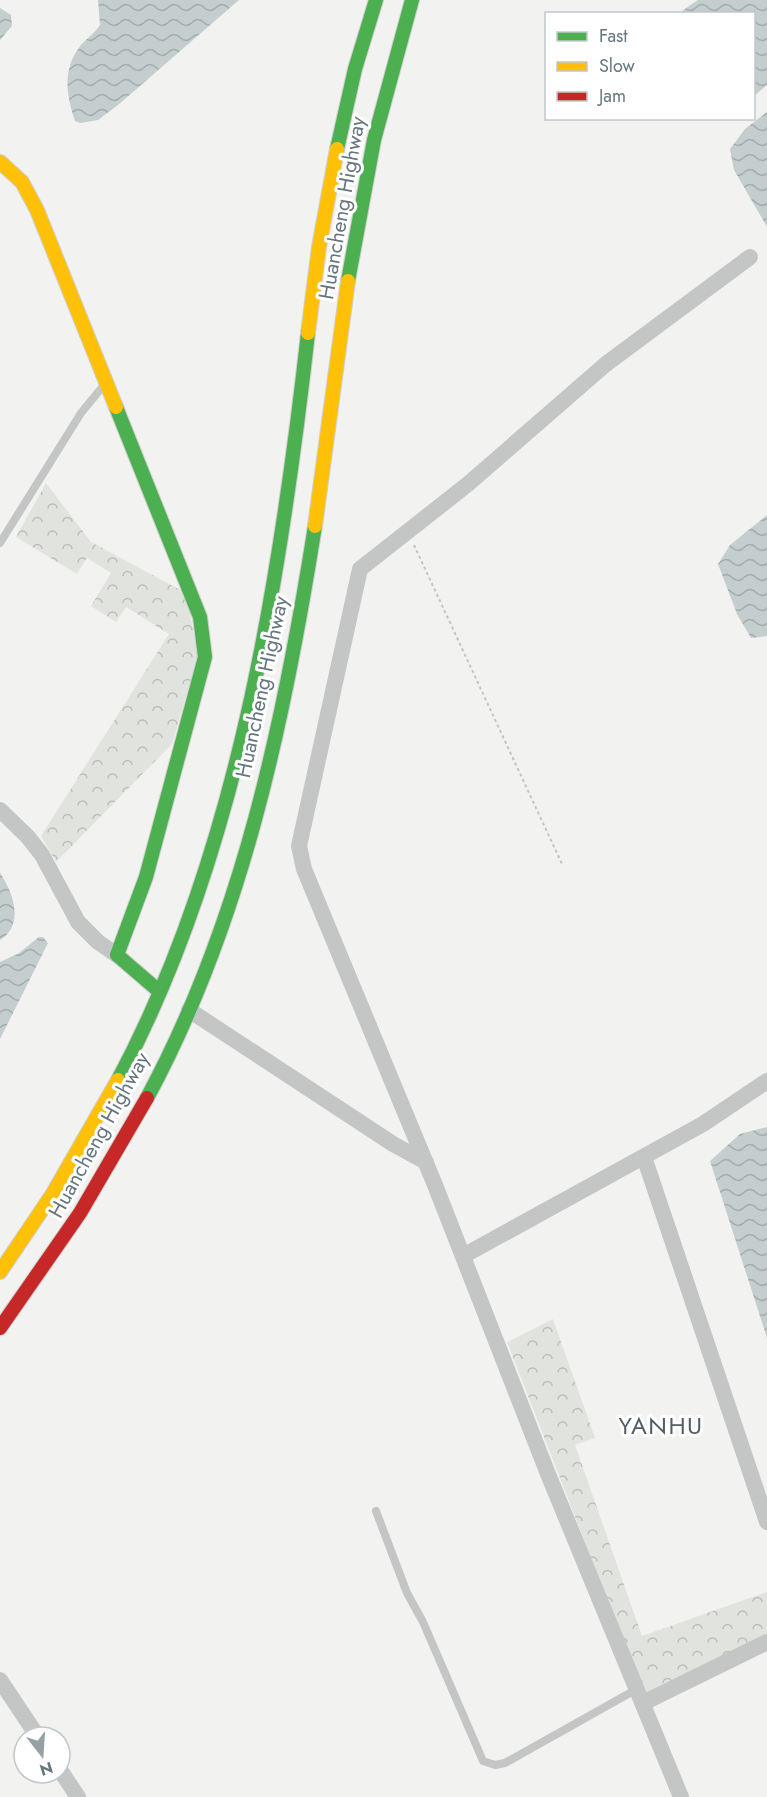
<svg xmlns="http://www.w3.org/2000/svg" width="767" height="1797" font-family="Jost,sans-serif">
	<defs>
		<pattern id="forest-crowns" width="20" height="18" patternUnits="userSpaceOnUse" patternTransform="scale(1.5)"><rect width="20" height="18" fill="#e1e4de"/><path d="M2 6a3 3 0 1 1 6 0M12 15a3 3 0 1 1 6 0" fill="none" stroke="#babdb9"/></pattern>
		<pattern id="water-waves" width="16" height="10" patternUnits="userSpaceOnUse" patternTransform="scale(1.5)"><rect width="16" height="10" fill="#c4cece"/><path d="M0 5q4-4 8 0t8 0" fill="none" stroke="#a3acac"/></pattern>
	</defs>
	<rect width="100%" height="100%" fill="#f2f2f0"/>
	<path fill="url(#forest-crowns)" d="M46,483L91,542L186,593L198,655L172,744L56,862L41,836L169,634L126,607L116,622L91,606L111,573L87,558L77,574L16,537Z
		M553,1319L595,1438L575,1445L642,1636L767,1592V1634L644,1694L507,1342Z"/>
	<path fill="url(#water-waves)" d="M98,0H239L118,105L98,120L80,123L75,121C66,94 62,69 81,45C87,38 95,33 100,25Z
		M698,0H767V85L754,96V14L679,13Z
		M0,8L11,15L12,26L0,40Z
		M767,112V227L734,170L730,149L745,129Z
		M767,515V636L751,638L737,614L718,564L730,545Z
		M0,873C13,892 25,925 0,940Z
		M39,937H43L48,943L0,1039V962L19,953Z
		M767,1127V1338L710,1161L740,1134Z"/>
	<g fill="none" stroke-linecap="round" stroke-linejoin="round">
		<g stroke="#cecfce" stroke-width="16">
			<path id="fast" d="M337,149L355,69L376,0
				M348,281L374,140L412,0
				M116,407L200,617L205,657L146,877L117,955L160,992
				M118,1080C237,857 280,583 308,333
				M147,1098C242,922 284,722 315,526"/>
		</g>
		<g stroke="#cecfce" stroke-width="16">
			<path id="slow" d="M0,162L22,182L37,210L116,407
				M308,333L319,247L337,149
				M315,526L348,281
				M0,1272L52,1195L118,1080"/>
		</g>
		<g stroke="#cecfce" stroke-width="16">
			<path id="jam" d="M0,1328L80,1213L147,1098"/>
		</g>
		<path stroke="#c2c4c5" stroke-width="2" stroke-dasharray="3 3" stroke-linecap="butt" d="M414,545L562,864"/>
		<path stroke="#c4c6c6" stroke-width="8" d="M0,543L81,413L104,385
			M376,1511L407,1593L423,1622L483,1761L495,1765L505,1763L637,1689"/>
		<path stroke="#c4c6c6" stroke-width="16" d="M0,810L28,837L42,855L78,922L98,942L117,955
			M189,1010L393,1144L426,1162
			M644,1157L767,1522
			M463,1256L703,1124L767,1081
			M0,1680L38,1737
			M643,1703L767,1642
			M60,1770L78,1797
			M681,1797L548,1474L435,1185L304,869L299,846L360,569L468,484L606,364L750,257"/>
		<use href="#fast" stroke="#4caf50" stroke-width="14"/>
		<use href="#slow" stroke="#ffc107" stroke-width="14"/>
		<use href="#jam" stroke="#c62828" stroke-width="14"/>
	</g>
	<g text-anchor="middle" stroke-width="6" stroke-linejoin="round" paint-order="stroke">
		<g font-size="21" fill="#65767e" stroke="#fff">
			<text transform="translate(342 208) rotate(-80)" y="7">Huancheng Highway</text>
			<text transform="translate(262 687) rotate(-78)" y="7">Huancheng Highway</text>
			<text transform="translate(99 1135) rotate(-61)" y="7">Huancheng Highway</text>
		</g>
		<g font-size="24" letter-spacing="1.5" fill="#525e64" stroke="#fff">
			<text x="661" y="1434">YANHU</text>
		</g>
	</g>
	<rect x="545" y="12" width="210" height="108" fill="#ffffff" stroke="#c1c8cb" stroke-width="1.5"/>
	<rect x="557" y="32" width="30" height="9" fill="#4caf50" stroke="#c1c8cb" stroke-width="1.5"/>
	<text x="599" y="42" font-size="18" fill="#65767e">Fast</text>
	<rect x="557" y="62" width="30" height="9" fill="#ffc107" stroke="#c1c8cb" stroke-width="1.5"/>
	<text x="599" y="72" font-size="18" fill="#65767e">Slow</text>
	<rect x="557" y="92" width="30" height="9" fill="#c62828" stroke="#c1c8cb" stroke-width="1.5"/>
	<text x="599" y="102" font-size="18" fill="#65767e">Jam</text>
	<g transform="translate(42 1755) rotate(163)"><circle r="28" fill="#ffffff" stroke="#c1c8cb" stroke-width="1.5"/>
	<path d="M0-4.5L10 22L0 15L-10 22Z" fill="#96a1a6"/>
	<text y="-9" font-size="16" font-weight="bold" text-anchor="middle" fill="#65767e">N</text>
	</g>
</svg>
